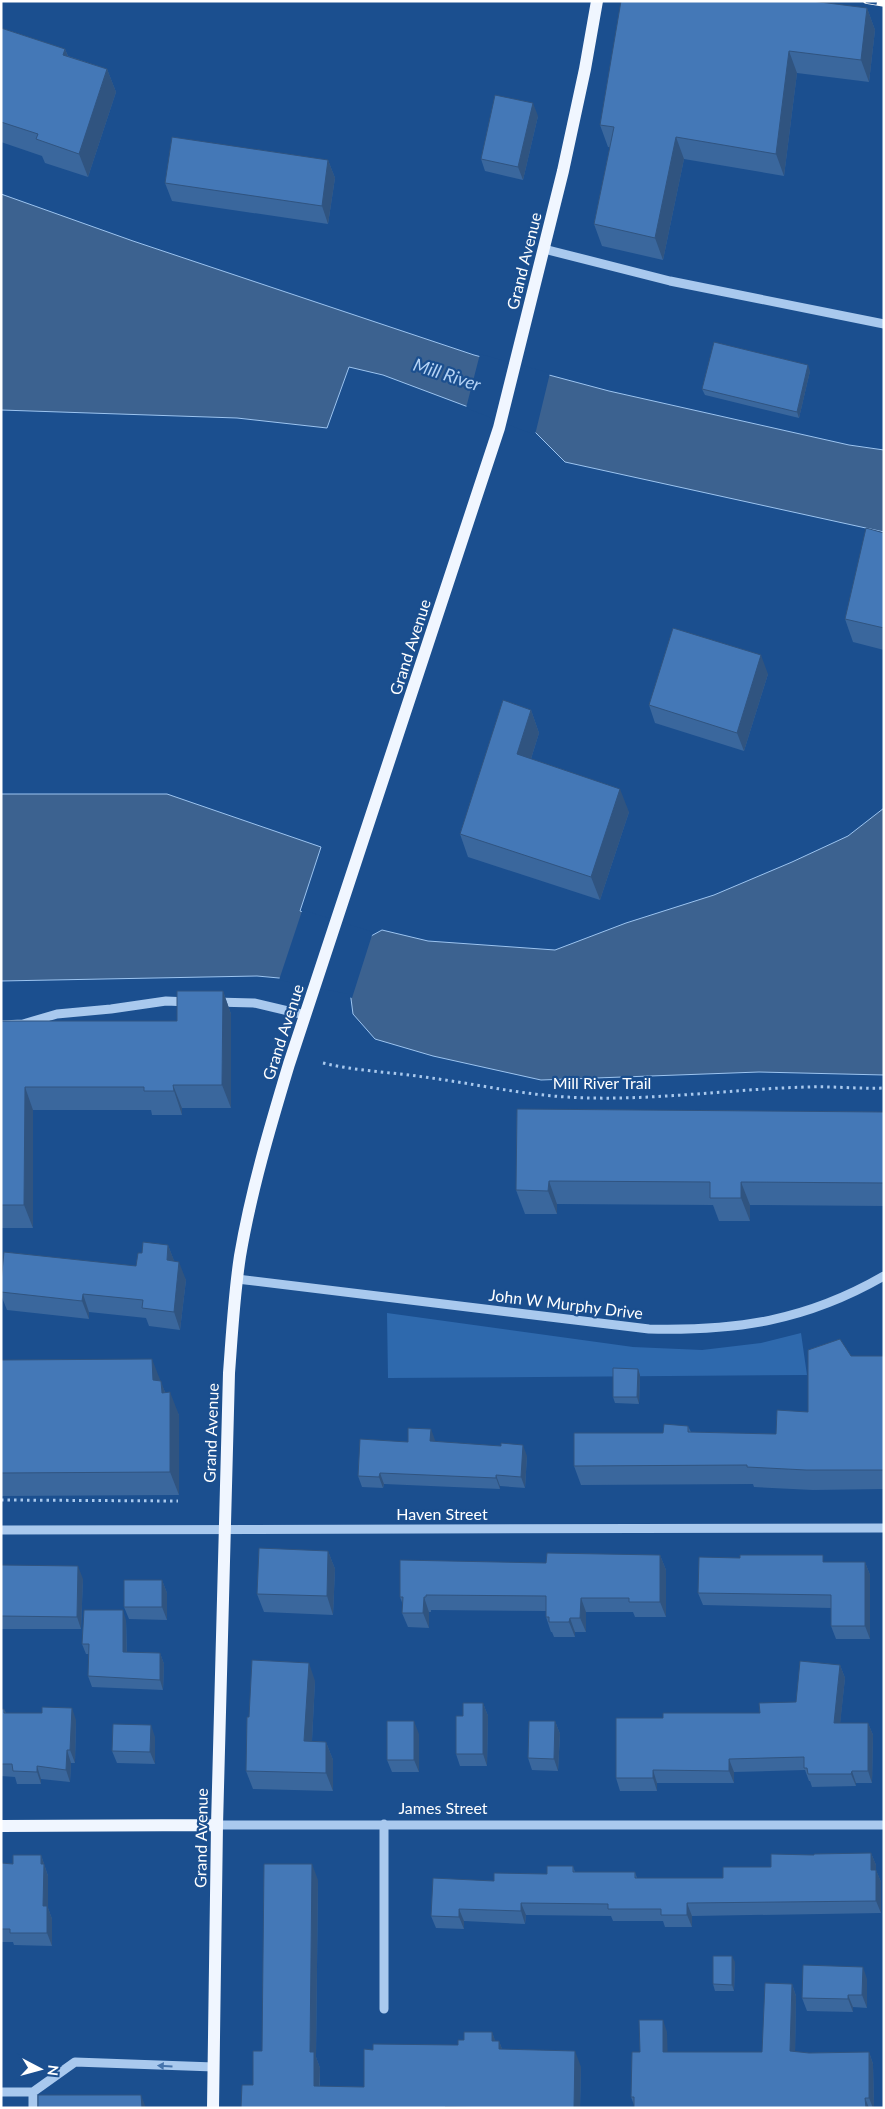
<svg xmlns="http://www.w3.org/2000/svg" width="885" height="2109" font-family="Lato,sans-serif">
	<rect width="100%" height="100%" fill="#1b4f8f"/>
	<path fill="#2e69ad" d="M387,1313L633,1347L702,1350L761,1343L801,1333L807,1375L388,1378Z"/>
	<path fill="#3c6290" stroke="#9cc4f0" d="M1,194L133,241L474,355L609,391L849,445L884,450V532L565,462L535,432L383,375L349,367L327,428L237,418L1,410Z
		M1,794H167L321,847L300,911L371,936L382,930L428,941L555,950L626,923L714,895L792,862L848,836L884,808V1075L759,1072L541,1080L433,1056L375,1039L353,1014L350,991L279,978L257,976L1,981Z"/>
	<path fill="#1b4f8f" d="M480,354L550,373L535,435L466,408Z
		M304,905L303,910L373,932L352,998L348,997V994L279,980Z"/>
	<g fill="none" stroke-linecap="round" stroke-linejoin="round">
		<path stroke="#a9c9ee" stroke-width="3" stroke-dasharray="2.5 4" stroke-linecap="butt" d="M323,1063C356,1071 390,1072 424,1077C471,1083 518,1094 566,1097C647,1102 728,1089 808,1087C833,1086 858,1089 884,1088
			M1,1500L178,1501"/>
		<path stroke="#a9c9ee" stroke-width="9" d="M544,249L670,281L884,324
			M215,1002L254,1003L305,1015
			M1,1025L23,1024L57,1014L111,1009L166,1001L189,1002
			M237,1279L649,1329C737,1331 806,1321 884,1276
			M1,1530L884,1528
			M384,1824V2009
			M217,1825H884
			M1,2092H33
			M33,2108V2092L75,2062L214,2067"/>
		<path stroke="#f0f6ff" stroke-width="12" d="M1,1826L217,1825
			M213,2108L217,1825L229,1373C232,1334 234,1295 240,1256C251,1191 270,1127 289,1064L499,428L563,171L585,69L597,1"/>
		<g stroke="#fff" stroke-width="5.5">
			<path id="rail" d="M866,1L884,4"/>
		</g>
		<use href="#rail" stroke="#1b4f8f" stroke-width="4" stroke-dasharray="11" stroke-linecap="butt"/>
	</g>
	<path fill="#3a679d" d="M867,8L875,30L869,82L797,73L784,176L684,159L663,260L602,246L594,224L610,147H608L600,125Z
		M1,28L65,49L68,56L107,69L116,92L88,177L45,163L42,156L1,142Z
		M538,116L523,180L485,171L481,159Z
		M328,160L335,178L328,224L172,201L165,183Z
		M810,371L799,418L705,395L702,389Z
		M884,533V650L853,642L845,619Z
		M768,674L744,751L655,723L649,705Z
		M531,710L539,733L531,759L629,812L600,900L468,857L460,834Z
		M223,991L231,1014V1108H182V1115H152L151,1110H33V1228H1V1021H177Z
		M517,1109L884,1112V1206L750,1205V1221H719L713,1205L557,1204V1214H525L516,1190Z
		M168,1245L174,1261L186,1280L180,1330L149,1326L146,1318L89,1312V1319L7,1310L1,1295V1282L136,1266L142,1253Z
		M851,1356H884V1489L813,1490L754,1487L753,1484L581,1485L574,1466L663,1433L688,1426L691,1432L776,1434L808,1412Z
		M1,1360L160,1381L165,1392L179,1415V1495L1,1496Z
		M638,1369L640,1375L639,1404L615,1403L613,1397Z
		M435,1440L434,1441L527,1456L525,1488L500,1486V1489L384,1484L383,1488L362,1487L358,1476L408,1442Z
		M328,1551L335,1569L333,1615L264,1612L257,1594Z
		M660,1555L666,1570V1617H635L633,1612H586V1632H575V1637H554L552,1632H551L546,1617V1611L431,1610V1612H429V1628L408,1627L402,1613L403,1605L400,1597L546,1563Z
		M825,1562H865L870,1575V1639H836L831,1626V1608L703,1605L698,1593Z
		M1,1565L83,1579L81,1629H1Z
		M162,1580L167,1593V1620L129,1619L124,1607Z
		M126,1620L127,1652L160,1653L164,1664L163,1690L92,1687L88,1676L89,1654H86L82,1644Z
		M840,1665L845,1678L840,1723H868L873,1735L872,1783H856V1786L812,1787L810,1781H809L805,1770L734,1772V1783H657V1791H620L616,1778L663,1718L760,1713L796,1702Z
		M315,1681L312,1741L326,1742L333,1760V1791L253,1789L246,1771L249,1717Z
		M483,1703L488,1716L487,1766H460L456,1754L463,1716Z
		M1,1709H4L6,1713L76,1720L75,1763H71L70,1782L41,1779V1784H17L15,1777L1,1776Z
		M555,1721L560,1734L558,1771L532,1770L528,1758Z
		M419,1734V1772H392L387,1760Z
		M155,1737V1764L117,1763L112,1751Z
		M871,1853L876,1865V1870L881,1882V1913L692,1916V1927H665L663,1921H613L611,1916L526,1915L525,1924L464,1921V1929L436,1928L431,1916L494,1881L547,1874L573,1866L575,1872H635L637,1878H723L771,1867L814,1855Z
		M41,1855L48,1876V1908L52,1919V1946L14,1945L13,1942H1V1863L13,1864Z
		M318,1880L316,2057L320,2068V2086L364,2087L373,2050L458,2045L464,2040L492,2032L495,2041H499L502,2049L581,2067L580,2108H241L253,2085L262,2051Z
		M735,1962L734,1991H715L713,1984Z
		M867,1979V2008L853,2007V2012L807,2011L802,1998Z
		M792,1984L796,1996L795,2052L809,2053L869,2052L873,2064L874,2108H634V2105L631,2097L640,2052L667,2032V2052H762Z"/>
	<path fill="#305480" d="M867,8L875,30L869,82L861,60Z
		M65,49L74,72L63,55Z
		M789,51L797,73L784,176L776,154Z
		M107,69L116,92L88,177L79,154Z
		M533,103L538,116L523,180L518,167Z
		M676,137L684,159L663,260L655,238Z
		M328,160L335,178L328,224L322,206Z
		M808,365L810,371L799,418L797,412Z
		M761,655L768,674L744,751L737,733Z
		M531,710L539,733L525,778L517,754Z
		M620,789L629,812L600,900L591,877Z
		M223,991L231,1014V1108L222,1085Z
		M173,1085L182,1108V1115L174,1091Z
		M25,1087L33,1110V1228L24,1205Z
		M549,1181L557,1204V1214L548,1191Z
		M741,1182L750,1205V1221L741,1198Z
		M168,1245L175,1263L167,1260Z
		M179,1262L186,1280L180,1330L174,1312Z
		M83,1294L89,1312V1319L82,1301Z
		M152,1359L161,1382L153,1380Z
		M638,1369L640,1375L639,1404L637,1397Z
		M161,1381L169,1404L162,1393Z
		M170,1392L179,1415V1495L170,1472Z
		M431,1429L435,1440L434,1452L430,1441Z
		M523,1445L527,1456L525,1488L521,1477Z
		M380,1473L384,1484L383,1488L379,1477Z
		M496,1475L500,1486V1489L496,1478Z
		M328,1551L335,1569L333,1615L327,1596Z
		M660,1555L666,1570V1617L660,1602Z
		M865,1562L870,1575V1639L865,1626Z
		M78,1566L83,1579L81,1629L77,1617Z
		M162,1580L167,1593V1620L162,1607Z
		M424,1597L429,1612V1628L423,1613Z
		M581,1598L586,1612V1632L580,1618Z
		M123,1610L126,1620L127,1662L123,1652Z
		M570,1618L575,1632V1637L569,1622Z
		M160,1653L164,1664L163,1690L160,1680Z
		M309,1663L315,1681L311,1759L304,1741Z
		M840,1665L845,1678L839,1735L834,1723Z
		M483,1703L488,1716L487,1766L483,1754Z
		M72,1708L76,1720L75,1763L70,1750Z
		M414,1721L419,1734V1772L414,1760Z
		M555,1721L560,1734L558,1771L554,1759Z
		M868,1723L873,1735L872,1783L868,1771Z
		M151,1725L155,1737V1764L150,1752Z
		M326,1742L333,1760V1791L326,1773Z
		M67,1750L71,1763L70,1782L66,1770Z
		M729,1759L734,1772V1783L729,1771Z
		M37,1766L41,1779V1784L37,1772Z
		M653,1770L657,1783V1791L653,1778Z
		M852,1771L856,1783V1786L851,1774Z
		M871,1853L876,1865V1882L871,1870Z
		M41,1855L48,1876V1908L52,1919V1946L47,1933L43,1906Z
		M312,1864L318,1880L316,2057L320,2068L319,2102L314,2086L310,2052Z
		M876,1870L881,1882V1913L876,1901Z
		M521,1903L526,1915L525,1924L521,1911Z
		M687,1903L692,1916V1927L687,1915Z
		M459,1909L464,1921V1929L459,1917Z
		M732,1956L735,1962L734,1991L732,1985Z
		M863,1967L867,1979V2008L862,1995Z
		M792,1984L796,1996L795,2063L790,2051Z
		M848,1995L853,2007V2012L848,1999Z
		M663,2020L667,2032L668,2064L663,2052Z
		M492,2032L498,2048L492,2041Z
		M499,2041L505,2057L499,2049Z
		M575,2051L581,2067L580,2108H574Z
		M869,2052L873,2064L874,2108H873L869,2098Z
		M141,2095L146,2108H142Z
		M865,2098L869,2108H866Z"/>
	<path fill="#4478b7" stroke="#305480" d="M621,1H812L867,8L861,60L789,51L776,154L676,137L655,238L594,224L614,127L600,125Z
		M1,28L65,49L63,55L107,69L79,154L36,139L38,134L1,122Z
		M495,95L533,103L518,167L481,159Z
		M172,137L328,160L322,206L165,183Z
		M714,342L808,365L797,412L702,389Z
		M866,528L884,533V628L845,619Z
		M673,628L761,655L737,733L649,705Z
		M503,700L531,710L517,754L620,789L591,877L460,834Z
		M177,991H223L222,1085H173L174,1091H144V1087H25L24,1205H1V1021H177Z
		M517,1109L884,1112V1183L741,1182V1198H710V1182L549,1181L548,1191L516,1190Z
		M143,1242L168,1245L167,1260L179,1262L174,1312L142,1308L143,1300L83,1294L82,1301L1,1292V1282L4,1252L136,1266L138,1253H142Z
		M840,1339L851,1356H884V1470H806L747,1467V1465L574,1466V1433H663L664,1424L688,1426V1432L776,1434L777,1410L808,1412V1350Z
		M152,1359L153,1380L161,1381L162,1393L170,1392V1472L1,1473V1360Z
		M613,1368L638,1369L637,1397H613Z
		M408,1428L431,1429L430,1441L501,1446V1443L523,1445L521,1477L496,1475V1478L380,1473L379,1477L358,1476L360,1439L408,1442Z
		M259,1548L328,1551L327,1596L257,1594Z
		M547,1553L660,1555V1602H629V1598H581L580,1618H570L569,1622H549V1617H546V1596L426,1595V1597H424L423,1613H402L403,1597H400V1560L546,1563Z
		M740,1555H823V1562H865V1626H831V1595L698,1593L699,1557L740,1558Z
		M1,1565L78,1566L77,1617L1,1616Z
		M124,1580H162V1607H124Z
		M84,1610H123V1652L160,1653V1680L88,1676L89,1644H82Z
		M252,1660L309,1663L304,1741L326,1742V1773L246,1771L247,1717H249Z
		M800,1661L840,1665L834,1723H868V1771H852L851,1774H808L807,1768H804V1757L729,1759V1771L653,1770V1778H616V1718H663V1713H760L759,1703L796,1702Z
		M463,1703H483V1754H456V1716H463Z
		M42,1707L72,1708L70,1750H67L66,1770L37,1766V1772L13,1771L12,1764H1V1709H4V1713H42Z
		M387,1721H414V1760H387Z
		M529,1721H555L554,1759L528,1758Z
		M113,1724L151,1725L150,1752L112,1751Z
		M871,1853V1870H876V1901L687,1903V1915H661V1909H608V1904L521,1903V1911L459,1909V1917L431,1916L433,1878L494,1881V1873L547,1874V1866H573V1872H635V1878H723V1867H771V1854L814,1855V1854Z
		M13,1855H41V1864H44L43,1906H47V1933H10V1929H1V1863L13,1864Z
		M264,1864H312L310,2052H314V2086L364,2087V2049L373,2050V2044L458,2045V2040H464V2032H492V2041H499V2049L575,2051L574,2108H498L445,2107L444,2108H241L242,2085H253V2051H262Z
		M713,1956H732V1985L713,1984Z
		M803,1965L863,1967L862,1995H848V1999L802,1998Z
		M765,1983L792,1984L790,2051L809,2053L869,2052V2098H865L866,2108H634V2097H631L632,2052H640L639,2020H663V2052H762Z
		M38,2095H141L142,2108H38Z"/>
	<defs><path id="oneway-solid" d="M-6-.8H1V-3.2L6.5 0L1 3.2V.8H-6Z" transform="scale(1.25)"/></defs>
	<use fill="#4674ac" href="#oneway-solid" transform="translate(165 2066) rotate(-177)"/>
	<g text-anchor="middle" stroke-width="4.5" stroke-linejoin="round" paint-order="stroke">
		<g font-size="16" fill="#fff" stroke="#1b4f8f">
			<text transform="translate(524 261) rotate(-76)" y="6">Grand Avenue</text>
			<text transform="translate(410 647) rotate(-72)" y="6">Grand Avenue</text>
			<text transform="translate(283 1032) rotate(-72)" y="6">Grand Avenue</text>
			<text x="602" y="1089">Mill River Trail</text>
			<text transform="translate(566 1304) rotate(7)" y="6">John W Murphy Drive</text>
			<text transform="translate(211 1433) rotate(-88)" y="6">Grand Avenue</text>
			<text x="442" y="1520">Haven Street</text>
			<text x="443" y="1814">James Street</text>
			<text transform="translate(201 1838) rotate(-89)" y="6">Grand Avenue</text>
		</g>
		<g font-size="18" font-style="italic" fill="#b5d3f5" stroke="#1b4f8f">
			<text transform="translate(447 375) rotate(18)" y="6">Mill River</text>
		</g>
	</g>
	<rect width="885" height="2109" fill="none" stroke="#ffffff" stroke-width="5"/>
	<g transform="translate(40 2069) rotate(96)" stroke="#1b4f8f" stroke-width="4" paint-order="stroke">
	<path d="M0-4L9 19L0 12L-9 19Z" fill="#ffffff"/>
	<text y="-8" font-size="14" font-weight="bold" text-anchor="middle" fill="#ffffff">N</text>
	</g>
</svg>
